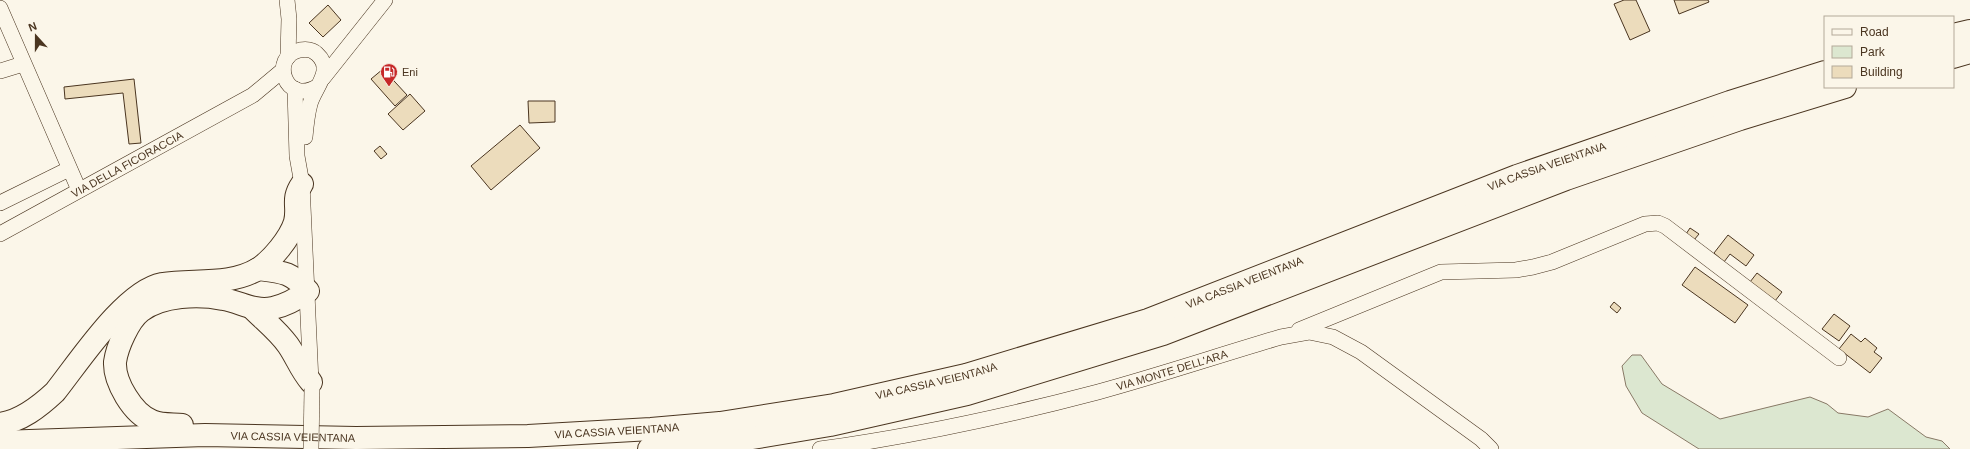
<svg xmlns="http://www.w3.org/2000/svg" width="1970" height="449" font-family="Arial,sans-serif">
	<rect width="100%" height="100%" fill="#fbf6e9"/>
	<path fill="#dce7d0" stroke="#887966" d="M1632,355H1641L1662,384L1720,419L1810,397L1827,404L1838,413L1868,417L1888,409L1926,437L1942,441L1950,449H1699L1642,413L1626,386L1622,366Z"/>
	<path fill="#ecdcbc" stroke="#4a3520" d="M1624,0H1636L1650,31L1630,40L1614,4Z
		M1674,0H1708L1709,2L1679,14Z
		M328,5L341,20L323,37L309,23Z
		M383,69L407,95L395,106L371,79Z
		M134,79L141,143L129,144L123,93L65,99L64,87Z
		M410,94L425,111L403,130L388,114Z
		M528,101H555V122L529,123Z
		M520,125L540,148L491,190L471,166Z
		M380,146L387,154L381,159L374,151Z
		M1690,228L1699,234L1694,240L1686,234Z
		M1728,235L1754,255L1746,266L1730,254L1724,262L1714,253Z
		M1695,267L1748,305L1735,323L1682,285Z
		M1757,273L1782,292L1775,301L1750,282Z
		M1614,302L1621,308L1617,313L1610,307Z
		M1834,314L1850,326L1839,341L1822,329Z
		M1851,334L1861,342L1865,338L1877,348L1874,352L1882,358L1870,373L1839,349Z"/>
	<g fill="none" stroke-linecap="round" stroke-linejoin="round">
		<g stroke="#4a3520" stroke-width="16">
			<g id="minor">
				<path d="M287,0L289,19L288,57"/>
				<path d="M0,8L79,190"/>
				<path d="M0,71L23,64"/>
				<path d="M323,78L385,0"/>
				<path d="M295,89L297,156L302,184L311,382"/>
				<path d="M305,137C306,126 307,115 310,104C314,88 335,70 317,54C313,50 306,49 300,50C269,56 285,107 318,86"/>
				<path d="M0,203L69,169"/>
				<path id="s1" d="M0,234L253,95L283,70"/>
				<path d="M1299,330L1441,272L1516,270L1533,267L1552,262L1645,224L1658,223L1665,226L1839,358"/>
				<path id="s2" d="M820,449C914,436 1007,416 1098,392C1160,375 1220,355 1281,337L1309,332L1333,337L1361,352L1481,439L1491,449"/>
			</g>
		</g>
		<g stroke="#4a3520" stroke-width="24">
			<g id="highway">
				<path d="M1953,35L1970,31"/>
				<path d="M1953,57L1970,52"/>
				<path d="M253,309C265,321 278,331 288,345C297,358 300,369 311,382"/>
				<path d="M0,424C21,421 39,407 55,392C79,362 125,291 162,284C193,279 230,286 258,269C272,260 290,238 295,222C299,206 291,200 302,184"/>
				<path d="M182,425C173,424 160,425 152,421C133,414 114,382 115,362C117,347 129,320 141,311C162,295 199,294 223,299C241,302 254,312 273,308C287,305 297,299 308,291C291,272 283,272 258,269"/>
				<path id="s3" d="M0,442L205,435L356,438L528,436L651,429L720,423L834,405L966,375L1148,320L1517,176L1730,102L1825,72"/>
				<path d="M649,449L716,444L830,425L967,394L1163,334L1566,179L1740,119L1845,87"/>
			</g>
		</g>
		<use href="#minor" stroke="#fbf6e9" stroke-width="15"/>
		<use href="#highway" stroke="#fbf6e9" stroke-width="22"/>
		<g stroke="#4a3520" stroke-width="16" stroke-linecap="butt">
			<path id="minor-bridge" d="M311,449L312,389"/>
		</g>
		<use href="#minor-bridge" stroke="#fbf6e9" stroke-width="15"/>
	</g>
	<defs>
		<g id="fuel-pin" transform="scale(0.9)"><path d="M0 17L-7.5 6A9.5 9.5 0 1 1 7.5 6Z" fill="#c62828" stroke="#fbf6e9"/><path d="M-5.5-6h7V0h2V4h1.3V-2.5L3-4.5l.8-.8L6-3V5H2.5V1h-1V6h-7ZM-4.2-4.7v3.2H.2V-4.7Z" fill="#fff"/></g>
	</defs>
	<g fill-rule="evenodd">
		<use href="#fuel-pin" x="389" y="72"/>
	</g>
	<g text-anchor="middle" stroke-width="3" stroke-linejoin="round" paint-order="stroke">
		<g font-size="11" fill="#4a3520" stroke="#fbf6e9" text-anchor="start">
			<text x="402" y="76">Eni</text>
		</g>
		<g font-size="11" fill="#4a3520" stroke="#fbf6e9">
			<text dy="4" stroke="none"><textPath href="#s1" startOffset="145">VIA DELLA FICORACCIA</textPath></text>
			<text dy="4" stroke="none"><textPath href="#s3" startOffset="1589">VIA CASSIA VEIENTANA</textPath></text>
			<text dy="4" stroke="none"><textPath href="#s3" startOffset="1265">VIA CASSIA VEIENTANA</textPath></text>
			<text dy="4" stroke="none"><textPath href="#s2" startOffset="361">VIA MONTE DELL'ARA</textPath></text>
			<text dy="4" stroke="none"><textPath href="#s3" startOffset="941">VIA CASSIA VEIENTANA</textPath></text>
			<text dy="4" stroke="none"><textPath href="#s3" startOffset="617">VIA CASSIA VEIENTANA</textPath></text>
			<text dy="4" stroke="none"><textPath href="#s3" startOffset="293">VIA CASSIA VEIENTANA</textPath></text>
		</g>
	</g>
	<rect x="1824" y="16" width="130" height="72" fill="#fbf6e9" stroke="#b4a999"/>
	<rect x="1832" y="29" width="20" height="6" fill="#fbf6e9" stroke="#b4a999"/>
	<text x="1860" y="36" font-size="12" fill="#4a3520">Road</text>
	<rect x="1832" y="46" width="20" height="12" fill="#dce7d0" stroke="#b4a999"/>
	<text x="1860" y="56" font-size="12" fill="#4a3520">Park</text>
	<rect x="1832" y="66" width="20" height="12" fill="#ecdcbc" stroke="#b4a999"/>
	<text x="1860" y="76" font-size="12" fill="#4a3520">Building</text>
	<g transform="translate(36 36) rotate(339)" stroke="#fbf6e9" stroke-width="3" paint-order="stroke">
	<path d="M0-3L7 15L0 10L-7 15Z" fill="#4a3520"/>
	<text y="-6" font-size="11" font-weight="bold" text-anchor="middle" fill="#4a3520">N</text>
	</g>
</svg>
